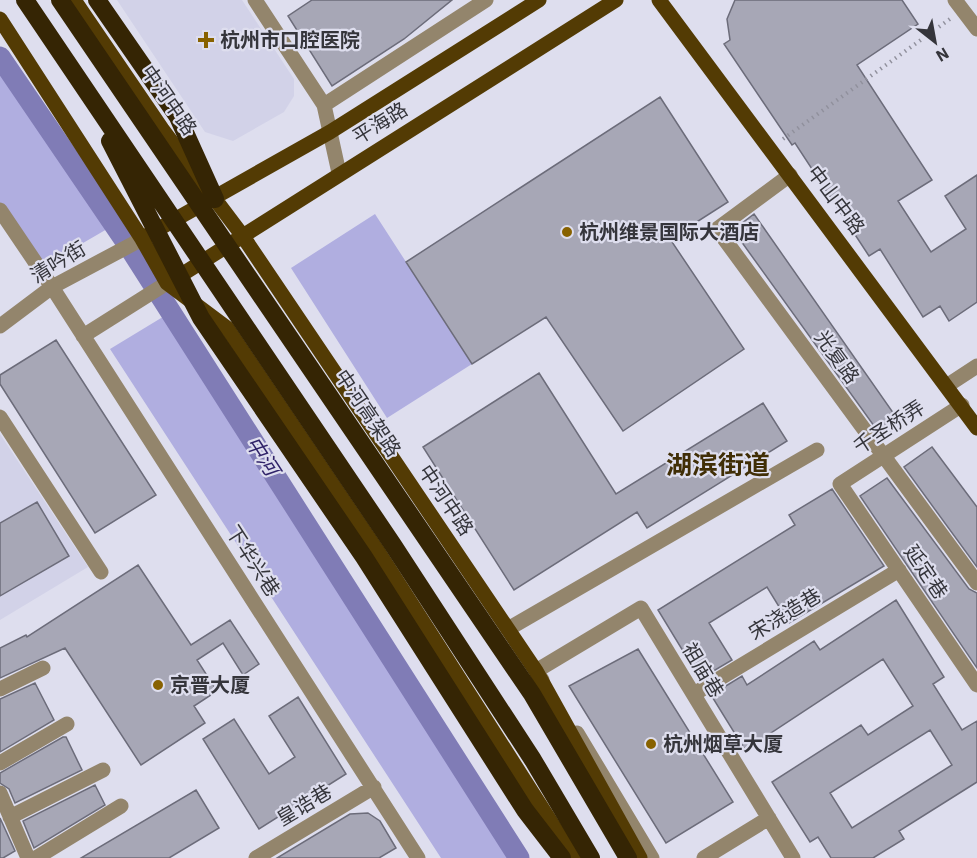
<svg xmlns="http://www.w3.org/2000/svg" width="977" height="858" font-family="'IBM Plex Sans','Noto Sans SC',sans-serif">
	<rect width="100%" height="100%" fill="#dedeee"/>
	<path fill="#d2d2e8" d="M117,0H242L294,79V96L284,112L233,141L205,132Z
		M0,434L88,567L0,620Z"/>
	<path fill="#b0aee0" d="M0,55L114,225L40,268L0,210Z
		M375,214L472,364L387,418L291,268Z
		M171,312L526,858H441L110,349Z"/>
	<g fill="none" stroke-linecap="round" stroke-linejoin="round">
		<path stroke="#807cb6" stroke-width="21" d="M0,57L126,242L519,858"/>
	</g>
	<path fill="#a7a7b6" stroke="#6c6c7a" stroke-width="1.5" fill-rule="evenodd" d="M312,0H452L404,39L332,86L288,16Z
		M735,0H902L918,24L857,65L932,180L898,201L931,252L966,229L945,196L977,175V302L949,321L940,306L923,317L880,249L869,256L795,143L792,145L724,44L730,40L727,19Z
		M660,97L728,202L670,239L744,349L623,431L546,317L472,364L406,262Z
		M754,214L901,424L882,437L733,230Z
		M56,340L156,495L95,533L0,384V375Z
		M539,373L616,494L763,403L787,441L647,528L637,512L514,590L423,447Z
		M932,447L977,507V567L904,467Z
		M887,478L969,589L977,593V668L860,496Z
		M832,489L884,566L789,623L767,587L709,623L732,660L700,679L658,610L795,525L789,515Z
		M37,502L69,556L0,596V523Z
		M138,565L191,645L230,620L259,664L243,675L223,643L197,660L217,691L194,706L205,723L141,765L65,648L0,678V648L26,635L27,637Z
		M896,600L944,677L933,684L962,730L977,721V782L899,831L904,839L873,858H831L818,837L810,842L772,782L861,725L868,735L913,706L883,659L745,750L711,695L742,676L747,685L814,641L820,650ZM930,730L952,765L852,828L830,793Z
		M638,649L733,802L666,843L569,686Z
		M35,683L54,720L0,752V699Z
		M298,697L346,774L259,829L203,739L234,719L269,774L295,757L269,716Z
		M63,737H66L82,770L15,803L9,789L0,783V773Z
		M95,785L105,805L34,848L23,821Z
		M196,790L219,828L169,858H81Z
		M368,813L380,821L396,848L379,858H277L350,814Z
		M0,818L15,851L3,858H0Z"/>
	<g fill="none" stroke-linecap="round" stroke-linejoin="round">
		<path stroke="#90909c" stroke-width="4" stroke-dasharray="1.5 4.5" stroke-linecap="butt" d="M783,139L950,19"/>
		<path stroke="#93856c" stroke-width="15" d="M255,0L324,105L339,173
			M955,0L977,29
			M324,105L486,0
			M790,175L717,229L977,583
			M0,210L52,287L418,858
			M0,326L52,287L142,239
			M83,336L167,283
			M948,385L977,366
			M962,405L840,484L977,685
			M0,417L101,572
			M508,629L817,450
			M542,680L536,671L641,608L793,858
			M0,689L43,668
			M694,694L899,570
			M577,733L652,858
			M0,763L67,724
			M0,793L28,858
			M10,817L103,770
			M36,858L121,806
			M256,858L374,787
			M704,858L769,818"/>
		<path stroke="#533b04" stroke-width="15" d="M74,0L162,129L242,235L536,671L640,858
			M659,0L977,428
			M0,19L142,239L167,283L227,328L379,553L574,858
			M146,236L330,132L539,0
			M170,282L616,0"/>
		<path stroke="#352504" stroke-width="18" d="M25,0L393,545L533,760L591,858
			M60,0L532,694L628,858
			M97,0L178,117L215,199
			M110,141L201,318L364,557L525,810L562,858"/>
	</g>
	<g fill="#886200" stroke="#dedeee" stroke-width="2">
		<path d="M203 31h6v6h6v6h-6v6h-6v-6h-6v-6h6z"/>
		<circle cx="567" cy="232" r="6"/>
		<circle cx="158" cy="685" r="6"/>
		<circle cx="651" cy="744" r="6"/>
	</g>
	<g text-anchor="middle" stroke-width="4.5" stroke-linejoin="round" paint-order="stroke">
		<g font-size="20" font-weight="bold" fill="#35353b" stroke="#dedeee" text-anchor="start">
			<text x="220" y="47">杭州市口腔医院</text>
			<text x="579" y="239">杭州维景国际大酒店</text>
			<text x="170" y="692">京晋大厦</text>
			<text x="663" y="751">杭州烟草大厦</text>
		</g>
		<g font-size="20" fill="#35353b" stroke="#dedeee">
			<text transform="translate(169 100) rotate(55)" y="7">中河中路</text>
			<text transform="translate(380 123) rotate(-32)" y="7">平海路</text>
			<text transform="translate(836 200) rotate(53)" y="7">中山中路</text>
			<text transform="translate(58 262) rotate(-31)" y="7">清吟街</text>
			<text transform="translate(837 357) rotate(54)" y="7">光复路</text>
			<text transform="translate(368 413) rotate(56)" y="7">中河高架路</text>
			<text transform="translate(889 427) rotate(-33)" y="7">千圣桥弄</text>
			<text transform="translate(446 500) rotate(56)" y="7">中河中路</text>
			<text transform="translate(253 561) rotate(57)" y="7">下华兴巷</text>
			<text transform="translate(926 572) rotate(56)" y="7">延定巷</text>
			<text transform="translate(785 614) rotate(-31)" y="7">宋浇造巷</text>
			<text transform="translate(703 670) rotate(59)" y="7">祖庙巷</text>
			<text transform="translate(304 805) rotate(-31)" y="7">皇诰巷</text>
		</g>
		<g font-size="21" font-style="italic" fill="#302369" stroke="#dedeee">
			<text transform="translate(262 456) rotate(57)" y="7">中河</text>
		</g>
		<g font-size="26" font-weight="bold" fill="#402e06" stroke="#dedeee">
			<text x="718" y="474">湖滨街道</text>
		</g>
	</g>
	<g transform="translate(935 42) rotate(149)" stroke="#dedeee" stroke-width="4.5" paint-order="stroke">
	<path d="M0-4.5L10 22L0 15L-10 22Z" fill="#35353b"/>
	<text y="-9" font-size="16" font-weight="bold" text-anchor="middle" fill="#35353b">N</text>
	</g>
</svg>
